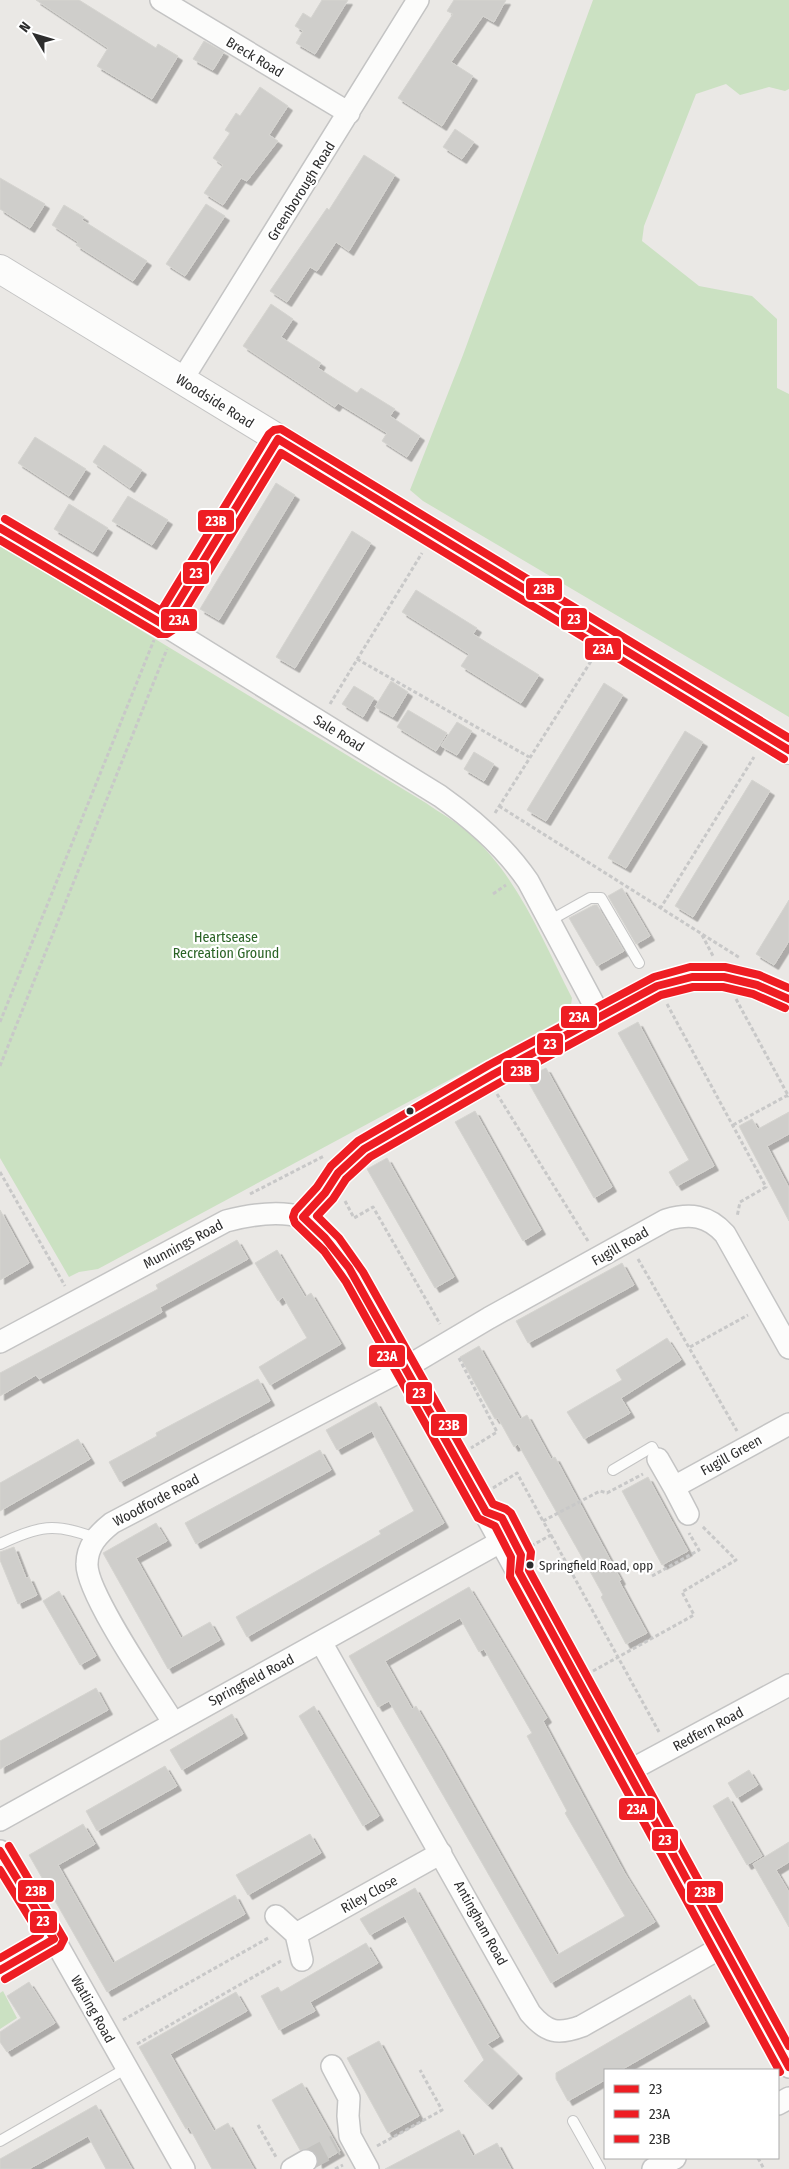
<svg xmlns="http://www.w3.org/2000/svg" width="789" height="2169" font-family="'Fira Sans Condensed',sans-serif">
	<defs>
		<filter id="shadow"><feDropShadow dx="4.5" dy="4.5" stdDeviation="0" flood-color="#0004"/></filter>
	</defs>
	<rect width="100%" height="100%" fill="#eae8e5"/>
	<path fill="#cbe1c2" d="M593,0H789V89L785,91L769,87L740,95L726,84L696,94L644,226L642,241L699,286L752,296L777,319V388L789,394V717L423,501L410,490L463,355Z
		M0,545L426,803C440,813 457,822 470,834C518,877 543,941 572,998L570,1012L557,1022L98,1269L79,1272L69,1277L0,1158Z
		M3,1991L17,2018L0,2029V1993Z"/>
	<path fill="#cfcecb" stroke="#d5d4d0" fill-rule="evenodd" filter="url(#shadow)" d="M36,0H79L156,48L158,44L178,56L152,99L97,66L108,48Z
		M322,0H348L315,54L296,43L303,31L295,26L303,13L311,18Z
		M454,0H506L494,22L483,16L451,62L473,76L442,126L398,98L453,14L447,11Z
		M204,41L224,52L213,70L193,59Z
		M260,87L288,106L269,135L278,141L247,181L241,178L223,205L204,193L223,165L213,158L230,133L225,130L236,113L240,116Z
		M455,129L474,142L462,159L443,147Z
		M364,155L395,175L349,251L336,242L317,271L310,267L287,302L270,291L327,208L329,210Z
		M0,178L45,204L30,228L0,209Z
		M206,204L225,216L185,276L166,264Z
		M64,205L84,217L82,220L147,261L133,281L76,245L78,242L52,225Z
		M271,304L293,319L281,337L321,363L318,368L357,393L361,388L395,409L390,416L420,436L407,457L382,441L387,433L338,403L335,407L243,346Z
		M35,437L86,469L69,496L18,463Z
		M104,445L142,470L130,488L93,462Z
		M276,483L295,495L219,620L200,609Z
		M128,496L168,520L152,545L112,521Z
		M69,504L108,528L93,552L54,529Z
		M352,531L371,543L295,668L276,657Z
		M416,590L477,628L473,634L539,675L521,703L461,666L469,654L402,612Z
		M391,681L408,692L393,717L375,707Z
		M604,683L623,695L546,821L527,810Z
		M354,686L374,698L363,717L342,704Z
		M408,710L447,733L436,751L397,727Z
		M457,722L472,731L457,755L441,746Z
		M685,731L703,742L626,868L608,858Z
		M474,752L494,764L484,781L464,769Z
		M752,780L770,791L693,917L675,906Z
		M622,888L650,936L636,944L608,896Z
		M789,900V941L774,965L756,954Z
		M594,905H597L624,951L597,966L569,918Z
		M638,1022L714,1166L677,1186L669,1172L689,1160L618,1033Z
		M546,1068L612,1187L594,1198L526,1078Z
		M475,1111L541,1230L523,1241L455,1122Z
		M789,1112V1134L767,1146L789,1188V1221L739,1126L752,1119L758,1129Z
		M387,1158L454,1277L435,1288L367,1169Z
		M0,1210L29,1263L0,1280Z
		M237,1240L248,1259L160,1307L162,1312L39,1379L36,1375L0,1396V1373L158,1289L156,1285Z
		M277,1250L305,1297L311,1293L341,1344L270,1385L259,1367L307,1338L283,1297L278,1301L255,1263Z
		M622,1263L634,1285L528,1343L516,1321Z
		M667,1338L681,1360L621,1398L630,1413L584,1439L567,1412L622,1380L616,1370Z
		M479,1346L520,1419L527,1415L551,1459L555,1457L621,1580L619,1581L647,1633L626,1644L601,1597L603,1595L592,1575L518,1444L514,1447L498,1418L495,1419L460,1357Z
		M258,1379L270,1401L120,1482L109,1462L157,1436L156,1433Z
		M376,1402L444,1523L247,1637L236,1617L381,1534L379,1531L414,1511L372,1431L337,1450L326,1430Z
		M78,1439L90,1459L0,1511V1483Z
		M320,1450L331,1470L196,1544L185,1523Z
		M648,1477L688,1551L662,1565L622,1491Z
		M156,1523L167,1541L136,1558L181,1638L210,1622L220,1640L168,1669L103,1553Z
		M14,1547L26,1578L29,1577L37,1595L18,1604L0,1560V1552Z
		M469,1587L547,1718L543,1721L624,1872L655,1922L551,1983L389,1701L378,1707L349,1656ZM460,1618L479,1652L484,1649L532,1733L527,1736L567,1811L565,1813L625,1916L557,1955L440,1747L416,1706L412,1709L385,1661Z
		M59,1591L96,1656L80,1665L43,1601Z
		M96,1688L108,1710L0,1769V1741Z
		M314,1706L379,1816L363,1826L299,1716Z
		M232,1714L243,1734L182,1770L170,1750Z
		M165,1766L177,1786L97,1831L86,1811Z
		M749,1770L758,1785L737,1798L728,1783Z
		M728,1797L762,1856L747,1865L713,1806Z
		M83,1824L95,1844L58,1865L113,1963L235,1895L245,1914L107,1992L29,1855Z
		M310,1834L321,1853L248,1895L236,1875Z
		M789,1842V1862L776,1870L789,1892V1927L753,1864Z
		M415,1888L499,2037L487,2044L518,2074L488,2105L464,2081L484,2060L404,1916L370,1935L360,1919Z
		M366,1943L378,1963L310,2002L315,2011L279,2030L261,1996L278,1987L281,1992Z
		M29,1982L55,2023L7,2052L0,2042V2032L21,2018L7,1996Z
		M236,1992L247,2011L170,2054L214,2131L228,2123L254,2169H212L189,2127L186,2129L139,2047Z
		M690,1995L705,2022L621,2070H605V2080L568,2101L556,2079V2073Z
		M379,2041L419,2116L388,2133L347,2058Z
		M302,2083L340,2151L318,2164L317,2155L313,2150H300L272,2100Z
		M96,2105L132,2169H106L88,2136L29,2169H0V2159Z
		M459,2130L473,2156L497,2143L511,2169H385Z"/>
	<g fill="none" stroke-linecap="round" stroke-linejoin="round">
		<path stroke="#c4c3c0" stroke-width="21" stroke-dasharray="21 11" stroke-linecap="butt" d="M306,2161L336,2145"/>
		<g stroke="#c4c4c4" stroke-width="12">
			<path id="lane" d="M549,921L590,898H601L639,963
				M613,1470L652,1447L658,1459
				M487,1512L502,1518L521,1555L519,1570
				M0,1544C38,1526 55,1522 95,1538
				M573,2121L600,2169
				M0,2141L127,2068"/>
		</g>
		<g stroke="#c4c4c4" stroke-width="24">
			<path id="street" d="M161,0L349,113
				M182,380L418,0
				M0,528L164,625L440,796C474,820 504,846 528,881L600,1016
				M164,625L278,439
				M303,1217L325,1193L338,1173L364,1149L494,1074L657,986C705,967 745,976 789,999
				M0,1342L226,1221C249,1215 278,1210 302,1217C321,1223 345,1260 355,1277L789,2067
				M658,1459L674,1487L789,1424
				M674,1487L688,1514
				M321,1642L530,2013C547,2033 558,2035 582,2026L722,1947
				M173,1722C155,1693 86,1593 87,1564C87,1546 98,1534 112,1523L393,1375L489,1318L666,1220C690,1213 708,1215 725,1234L789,1348
				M627,1772L789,1685
				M0,1820L502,1541
				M0,1851L54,1939L184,2169
				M276,1916L296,1934L441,1853
				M296,1934L302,1960
				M0,1970L54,1939
				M332,2066L349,2098L348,2116L350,2136L368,2169
				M778,2104L789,2098
				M292,2169L306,2161
				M653,2169L675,2158"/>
		</g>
		<g stroke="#c4c4c4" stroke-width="30">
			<path id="secondary" d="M0,269L789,750"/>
		</g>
		<path stroke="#c8c8c8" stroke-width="3" stroke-dasharray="4 2.5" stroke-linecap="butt" d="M357,659L529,757
			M330,704L422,553
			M499,806L740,958
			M495,813L593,658
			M493,894L506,885
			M660,909L754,757
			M702,935L713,956
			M736,999L789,1097
			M667,1004L766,1187L740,1202L737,1217
			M0,1022L154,640
			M0,1066L167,649
			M497,1094L588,1241
			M733,1125L788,1095
			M0,1172L65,1286
			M250,1194L324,1156
			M345,1201L354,1218L373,1207L440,1324
			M638,1259L737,1431
			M690,1347L748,1315
			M459,1358L497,1432L471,1448
			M493,1488L517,1473L543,1521
			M551,1535L659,1732
			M531,1546L551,1535L543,1521L600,1491L607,1493L643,1474
			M652,1576L699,1550L689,1533
			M593,1671L694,1615L682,1592L736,1560L702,1526
			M123,2020L270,1937
			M137,2044L281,1961
			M258,2125L276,2157
			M377,2146L442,2110L420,2070
			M758,2158L764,2169
			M335,2169L343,2165"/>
		<use href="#lane" stroke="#fcfcfb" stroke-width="10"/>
		<use href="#street" stroke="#fcfcfb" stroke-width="21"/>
		<use href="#secondary" stroke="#fcfcfb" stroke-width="28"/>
		<g stroke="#fff" stroke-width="11">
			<path id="bus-1" d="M0,528L164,625L278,439L789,750
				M789,999L757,985L724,977H692L657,986L494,1074L364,1149L338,1173L325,1193L303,1217L325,1238L349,1268L486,1512L502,1518L521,1555L519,1572L789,2067
				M0,1851L54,1939L0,1970"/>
		</g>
		<g stroke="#fff" stroke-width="11">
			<path id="bus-2" d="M0,540L159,634H167L173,630L281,453L784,759
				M0,1870L40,1935L0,1958
				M780,2072L510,1577L511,1557L495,1526L478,1518L346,1282L324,1251L295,1223L293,1217L295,1211L317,1187L331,1166L358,1141L489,1065L654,977L690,967H725L759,975L789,988"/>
		</g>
		<g stroke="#fff" stroke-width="11">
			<path id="bus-3" d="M5,519L161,611L269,434L274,430L281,429L789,738
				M785,1008L753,994L723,987H693L661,995L499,1083L370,1157L346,1179L333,1199L317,1216L339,1238L363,1272L493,1504L506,1509L511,1513L531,1552L529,1570L789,2046
				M5,1979L60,1947L64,1939L9,1846"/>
		</g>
		<use href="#bus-1" stroke="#ee1d23" stroke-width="8"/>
		<use href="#bus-2" stroke="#ee1d23" stroke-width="8"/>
		<use href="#bus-3" stroke="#ee1d23" stroke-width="8"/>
	</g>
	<g fill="#2d2d2d" stroke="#fff" stroke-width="2">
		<circle cx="410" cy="1111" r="4.5"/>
		<circle cx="530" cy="1565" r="4.5"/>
	</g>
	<g text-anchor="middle" stroke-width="4.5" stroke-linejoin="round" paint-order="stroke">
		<g font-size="13" fill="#2d2d2d" stroke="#fff" text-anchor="start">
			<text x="539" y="1570">Springfield Road, opp</text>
		</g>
		<g font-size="14" fill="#2d2d2d" stroke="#fff">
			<text transform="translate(255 57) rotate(31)" y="5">Breck Road</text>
			<text transform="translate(301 191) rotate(-58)" y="5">Greenborough Road</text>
			<text transform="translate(215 401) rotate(32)" y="5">Woodside Road</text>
			<text transform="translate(339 733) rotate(32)" y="5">Sale Road</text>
			<text transform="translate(183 1244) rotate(-28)" y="5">Munnings Road</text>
			<text transform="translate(620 1246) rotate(-30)" y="5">Fugill Road</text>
			<text transform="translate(731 1455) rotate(-29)" y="5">Fugill Green</text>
			<text transform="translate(156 1500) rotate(-28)" y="5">Woodforde Road</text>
			<text transform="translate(251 1680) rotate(-28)" y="5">Springfield Road</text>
			<text transform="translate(708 1729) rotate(-28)" y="5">Redfern Road</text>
			<text transform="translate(369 1894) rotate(-29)" y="5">Riley Close</text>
			<text transform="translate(481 1923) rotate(61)" y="5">Antingham Road</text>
			<text transform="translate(93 2009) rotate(61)" y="5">Watling Road</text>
		</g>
		<g font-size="14" fill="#2a6325" stroke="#fff">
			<text x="226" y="942">Heartsease<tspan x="226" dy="16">Recreation Ground</tspan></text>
		</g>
	</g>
	<g stroke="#fff" stroke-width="2">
		<rect x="197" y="509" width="38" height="24" rx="5" fill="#ee1d23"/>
		<rect x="182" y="561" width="28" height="24" rx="5" fill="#ee1d23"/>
		<rect x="525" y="577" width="38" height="24" rx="5" fill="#ee1d23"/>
		<rect x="560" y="607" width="28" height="24" rx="5" fill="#ee1d23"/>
		<rect x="160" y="608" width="38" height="24" rx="5" fill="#ee1d23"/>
		<rect x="584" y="637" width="38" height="24" rx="5" fill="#ee1d23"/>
		<rect x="560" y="1005" width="38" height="24" rx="5" fill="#ee1d23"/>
		<rect x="536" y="1032" width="28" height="24" rx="5" fill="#ee1d23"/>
		<rect x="502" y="1059" width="38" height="24" rx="5" fill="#ee1d23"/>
		<rect x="368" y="1344" width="38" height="24" rx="5" fill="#ee1d23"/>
		<rect x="405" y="1381" width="28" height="24" rx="5" fill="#ee1d23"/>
		<rect x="430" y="1413" width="38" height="24" rx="5" fill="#ee1d23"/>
		<rect x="618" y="1797" width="38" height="24" rx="5" fill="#ee1d23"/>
		<rect x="651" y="1828" width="28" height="24" rx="5" fill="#ee1d23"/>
		<rect x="17" y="1879" width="38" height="24" rx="5" fill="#ee1d23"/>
		<rect x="686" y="1880" width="38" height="24" rx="5" fill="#ee1d23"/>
		<rect x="29" y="1910" width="29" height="24" rx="5" fill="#ee1d23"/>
	</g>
	<g font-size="14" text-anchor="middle" font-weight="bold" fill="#fff">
		<text x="216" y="526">23B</text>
		<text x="196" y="578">23</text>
		<text x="544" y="594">23B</text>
		<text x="574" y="624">23</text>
		<text x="179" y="625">23A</text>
		<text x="603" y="654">23A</text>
		<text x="579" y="1022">23A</text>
		<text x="550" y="1049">23</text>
		<text x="521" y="1076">23B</text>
		<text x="387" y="1361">23A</text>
		<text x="419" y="1398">23</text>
		<text x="449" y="1430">23B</text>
		<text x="637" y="1814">23A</text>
		<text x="665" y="1845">23</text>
		<text x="36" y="1896">23B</text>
		<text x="705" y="1897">23B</text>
		<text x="43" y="1926">23</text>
	</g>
	<rect x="604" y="2069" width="175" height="90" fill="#ffffff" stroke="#ababab"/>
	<rect x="614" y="2085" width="25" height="8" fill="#ee1d23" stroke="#ababab"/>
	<text x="649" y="2094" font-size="15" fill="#2d2d2d">23</text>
	<rect x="614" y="2110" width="25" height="8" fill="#ee1d23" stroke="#ababab"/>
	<text x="649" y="2119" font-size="15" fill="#2d2d2d">23A</text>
	<rect x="614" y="2135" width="25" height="8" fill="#ee1d23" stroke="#ababab"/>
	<text x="649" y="2144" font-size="15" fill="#2d2d2d">23B</text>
	<g transform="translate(35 35) rotate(308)" stroke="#ffffff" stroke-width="4" paint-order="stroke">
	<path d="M0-4L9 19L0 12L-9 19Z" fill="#2d2d2d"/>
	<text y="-8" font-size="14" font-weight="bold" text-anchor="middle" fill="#2d2d2d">N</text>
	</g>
</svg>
